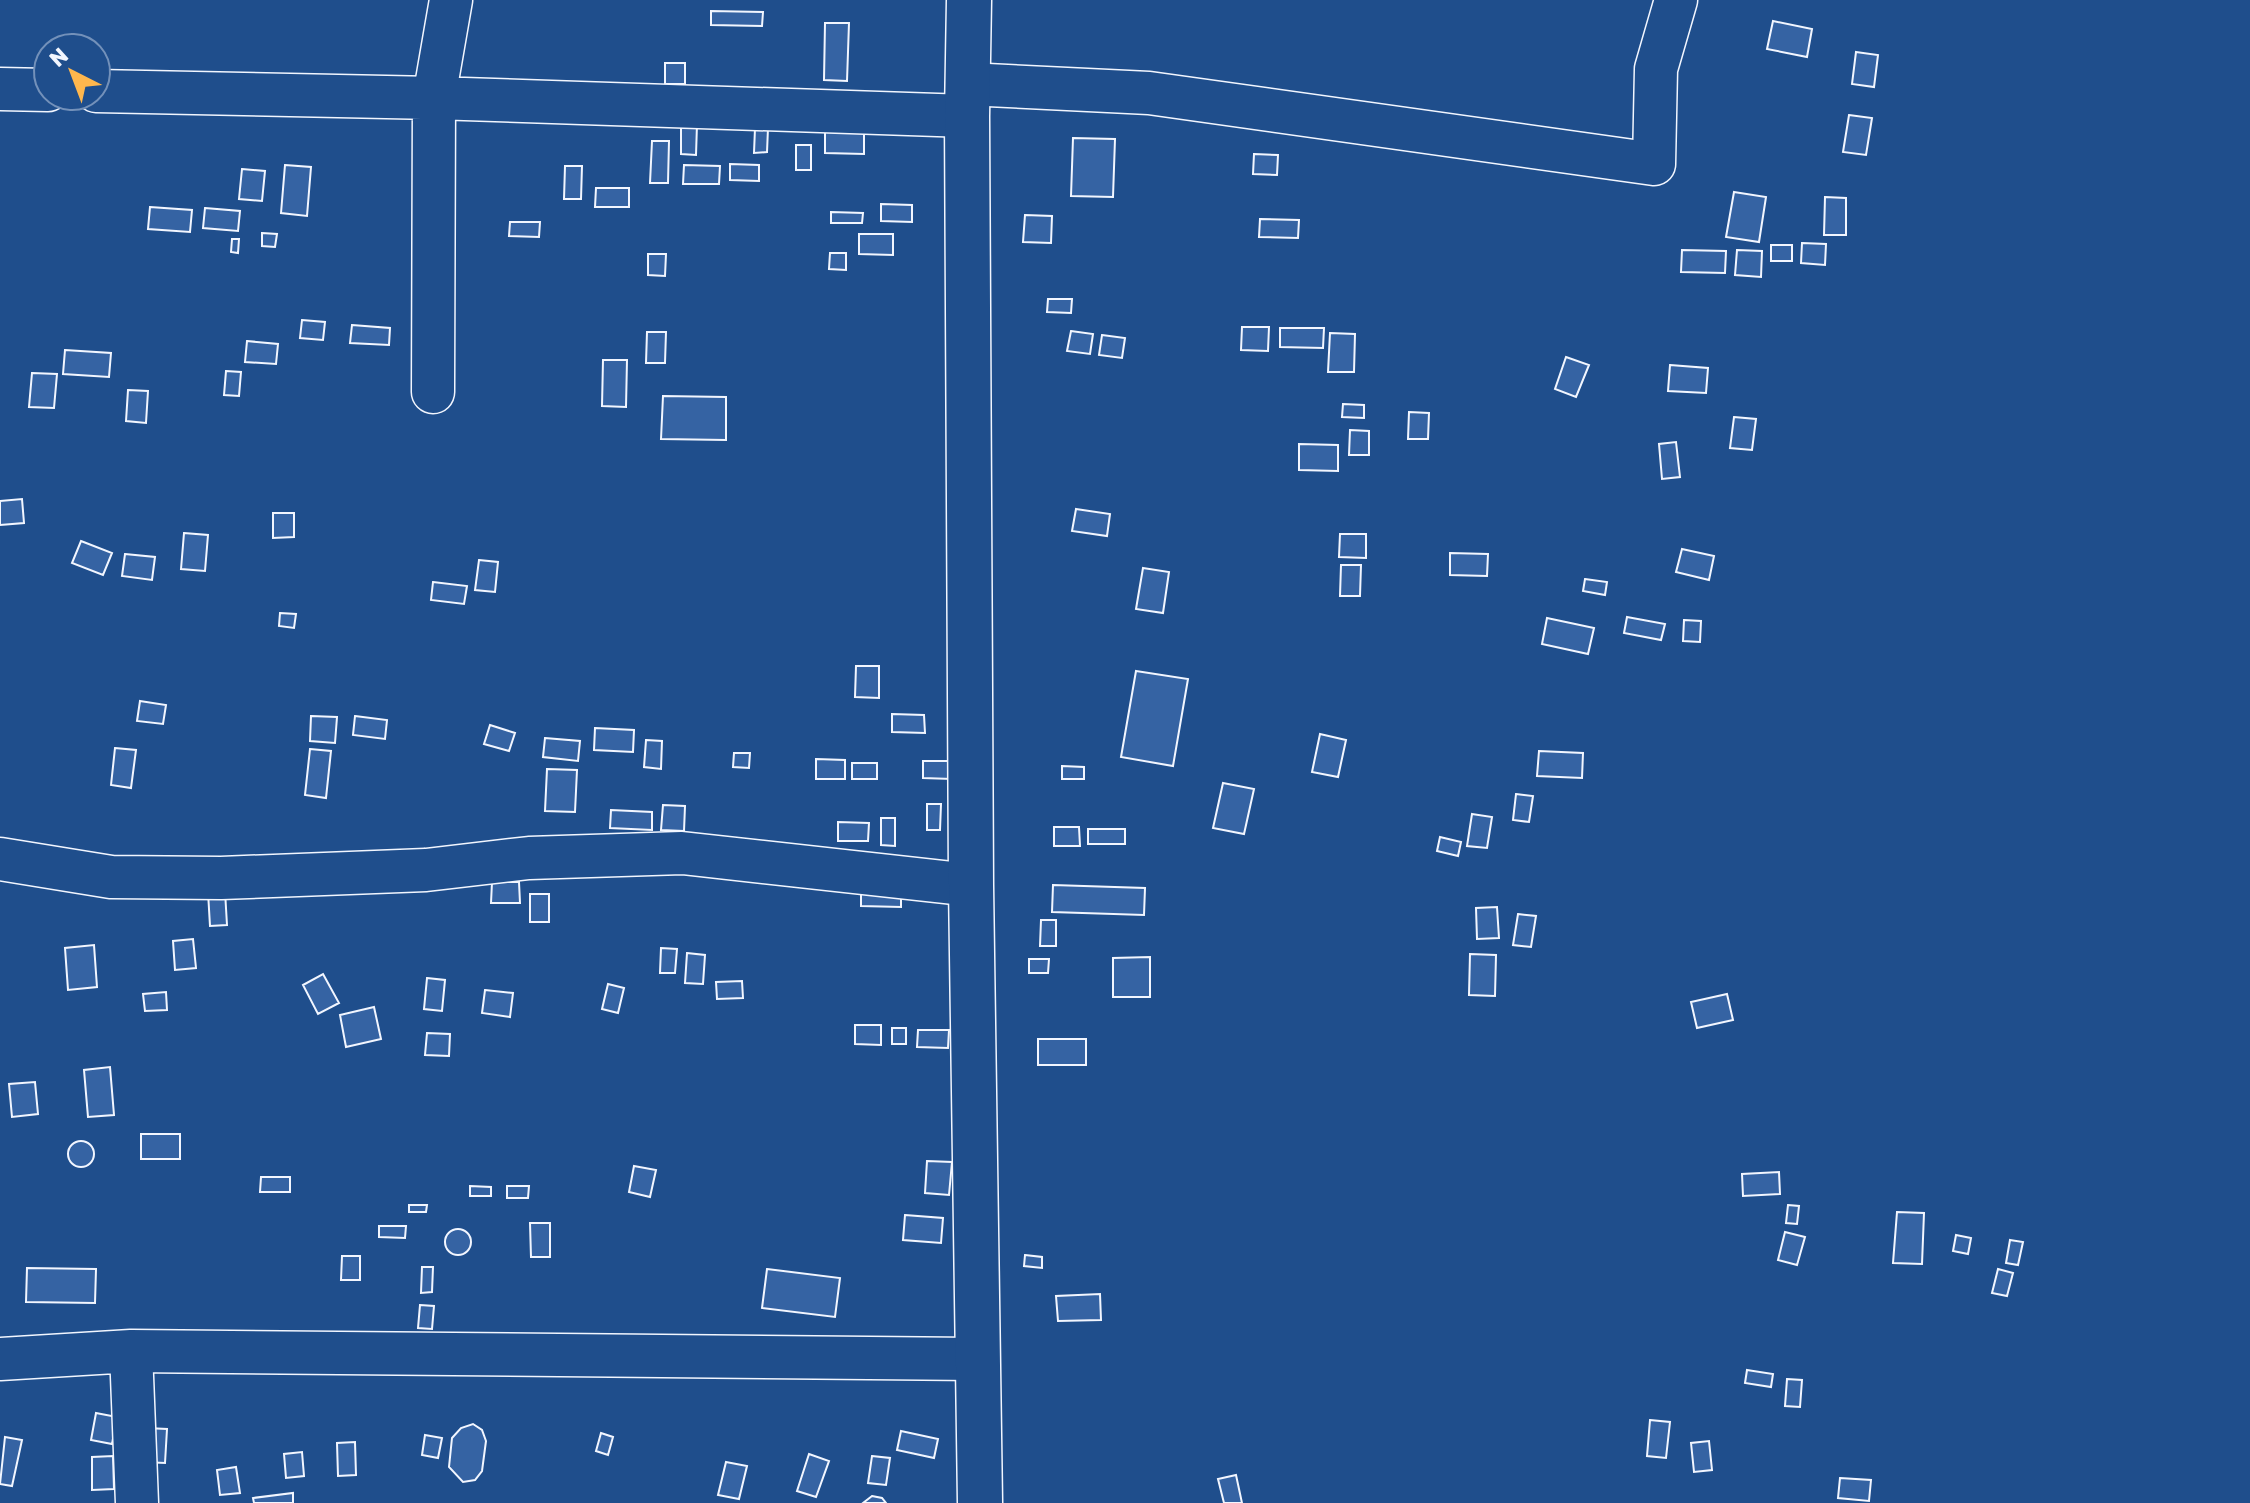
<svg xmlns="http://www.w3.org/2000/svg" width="2250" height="1503" font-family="Rubik,sans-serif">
	<rect width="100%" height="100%" fill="#1f4e8c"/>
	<path fill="#3563a3" stroke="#f2f6ff" stroke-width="2" d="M711,11L763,12L762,26L711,25Z
		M1773,21L1812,29L1807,57L1767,49Z
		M825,23H849L847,81L824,80Z
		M1856,52L1878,55L1874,87L1852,84Z
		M665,63H685V84H665Z
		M1849,115L1872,118L1866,155L1843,152Z
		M681,123L697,124L696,155L681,154Z
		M755,128H768L767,152L754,153Z
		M825,131H864V154L825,153Z
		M1073,138L1115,139L1113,197L1071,196Z
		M652,141H669L668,183H650Z
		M796,145H811V170H796Z
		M1254,154L1278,155L1277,175L1253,174Z
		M730,164L759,165V181L730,180Z
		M285,165L311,167L307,216L281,213Z
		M684,165L720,166L719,184H683Z
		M565,166H582L581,199H564Z
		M242,169L265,171L262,201L239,199Z
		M596,188H629V207H595Z
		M1734,192L1766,197L1759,242L1726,237Z
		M1825,197L1846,198V235H1824Z
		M881,204L912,205V222L881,221Z
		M150,207L192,210L190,232L148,229Z
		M205,208L240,211L238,231L203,228Z
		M831,212L863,213L862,223H831Z
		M1025,215L1052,216L1051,243L1023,242Z
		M1260,219L1299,220L1298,238L1259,237Z
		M510,222H540L539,237L509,236Z
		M262,233L277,234L275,247L262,246Z
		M859,234H893V255L859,254Z
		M232,239H239L238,253L231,252Z
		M1802,243L1826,244L1825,265L1801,263Z
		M1771,245H1792V261H1771Z
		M1682,250L1726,251L1725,273L1681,272Z
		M1737,250L1762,251L1761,277L1735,275Z
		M830,253H846V270L829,269Z
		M648,254H666L665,276L648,275Z
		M1048,299H1072L1071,313L1047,312Z
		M302,320L325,322L323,340L300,338Z
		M352,325L390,328L389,345L350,343Z
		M1242,327H1269L1268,351L1241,350Z
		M1280,328H1324L1323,348L1280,347Z
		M1071,331L1093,334L1090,354L1067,351Z
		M647,332H666L665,363H646Z
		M1330,333L1355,334L1354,372H1328Z
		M1102,335L1125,338L1122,358L1099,355Z
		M247,341L278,344L276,364L245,362Z
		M65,350L111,353L109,377L63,374Z
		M1566,357L1589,365L1576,397L1555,389Z
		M603,360H627L626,407L602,406Z
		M1670,365L1708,368L1706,393L1668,391Z
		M226,371L241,372L239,396L224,395Z
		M32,373L57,374L54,408L29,407Z
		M128,390L148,391L146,423L126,421Z
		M663,396L726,397V440L661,439Z
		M1343,404L1364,405V418L1342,417Z
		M1409,412L1429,413L1428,439H1408Z
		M1734,417L1756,419L1752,450L1730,448Z
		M1350,430L1369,431V455H1349Z
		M1676,442L1680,477L1662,479L1659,444Z
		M1299,444L1338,445V471L1299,470Z
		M22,499L24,523L0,525V501Z
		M1076,509L1110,514L1107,536L1072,531Z
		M273,513H294V537L273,538Z
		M184,533L208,535L205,571L181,569Z
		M1340,534H1366V558L1339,557Z
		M81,541L112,553L103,575L72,563Z
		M1682,549L1714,556L1709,580L1676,572Z
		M1450,553L1488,554L1487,576L1450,575Z
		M125,554L155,557L152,580L122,576Z
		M479,560L498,562L495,592L475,590Z
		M1341,565H1361L1360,596H1340Z
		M1143,568L1169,572L1163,613L1136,609Z
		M1585,579L1607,582L1605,595L1583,591Z
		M433,582L467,586L464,604L431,600Z
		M280,613L296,614L294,628L279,626Z
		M1627,617L1665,624L1661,640L1624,633Z
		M1547,618L1594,628L1588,654L1542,644Z
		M1684,620L1701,621L1700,642L1683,641Z
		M856,666H879V698L855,697Z
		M1136,671L1188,679L1173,766L1121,757Z
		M140,701L166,705L163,724L137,721Z
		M892,714L924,715L925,733L892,732Z
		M311,716L337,717L335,743L310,741Z
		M355,716L387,720L385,739L353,735Z
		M490,725L515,733L509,751L484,744Z
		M595,728L634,730L633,752L594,750Z
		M1320,734L1346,740L1338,777L1312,772Z
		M545,738L580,741L578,761L543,757Z
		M646,740L662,741L661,769L644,767Z
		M115,748L136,750L131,788L111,785Z
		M310,749L331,751L326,798L305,795Z
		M1539,751L1583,753L1582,778L1537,776Z
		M734,753H750L749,768L733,767Z
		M816,759L845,760V779H816Z
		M923,761H953L952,779L923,778Z
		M852,763H877V779H852Z
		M1062,766L1084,767V779H1062Z
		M547,769L577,770L575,812L545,811Z
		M1223,783L1254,789L1244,834L1213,828Z
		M1516,794L1533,796L1529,822L1513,820Z
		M927,804H941L940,830H927Z
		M663,805L685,806L684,831L661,830Z
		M611,810L652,812V830L610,828Z
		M1472,814L1492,817L1487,848L1467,846Z
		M881,818H895V846L881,845Z
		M838,822L869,823L868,841H838Z
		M1054,827H1079L1080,846H1054Z
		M1088,829H1125V844H1088Z
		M1440,837L1461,842L1458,856L1437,851Z
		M492,882H519L520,903H491Z
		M1053,885L1145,888L1144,915L1052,912Z
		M861,888L901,889V907L861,906Z
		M225,891L227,925L210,926L208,892Z
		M530,894H549V922H530Z
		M1497,907L1499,938L1477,939L1476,908Z
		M1518,914L1536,916L1531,947L1513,945Z
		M1041,920H1056V946H1040Z
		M193,939L196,968L175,970L173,941Z
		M94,945L97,987L68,990L65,948Z
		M661,948L677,949L675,973H660Z
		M687,953L705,955L703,984L685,983Z
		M1470,954L1496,955L1495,996L1469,995Z
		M1150,957V997H1113V958Z
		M1029,959H1049L1048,973H1029Z
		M323,974L339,1003L318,1014L303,985Z
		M427,978L445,980L442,1011L424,1009Z
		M742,981L743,998L717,999L716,982Z
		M608,984L624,988L618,1013L602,1009Z
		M485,990L513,993L510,1017L482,1013Z
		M166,992L167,1010L145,1011L143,994Z
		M1727,994L1733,1020L1697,1028L1691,1002Z
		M374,1007L381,1039L346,1047L340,1015Z
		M855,1025H881V1045L855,1044Z
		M892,1028H906V1044H892Z
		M918,1030H949L948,1048L917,1047Z
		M427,1033L450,1034L449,1056L425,1055Z
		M1038,1039H1086V1065H1038Z
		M110,1067L114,1115L88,1117L84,1070Z
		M35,1082L38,1114L12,1117L9,1084Z
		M141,1134H180V1159H141Z
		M68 1154a13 13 0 1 1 26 0a13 13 0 1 1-26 0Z
		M927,1161L952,1162L949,1195L925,1193Z
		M634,1166L656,1170L650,1197L629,1192Z
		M1779,1172L1780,1194L1743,1196L1742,1174Z
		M261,1177H290V1192H260Z
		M470,1186L491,1187V1196H470Z
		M507,1186H529L528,1198H507Z
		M409,1205H427L426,1212H409Z
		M1788,1205L1799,1206L1797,1224L1786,1223Z
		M1897,1212L1924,1213L1922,1264L1893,1263Z
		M905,1215L943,1218L941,1243L903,1240Z
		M530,1223H550V1257H531Z
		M379,1226H406L405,1238L379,1237Z
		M445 1242a13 13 0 1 1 26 0a13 13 0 1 1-26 0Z
		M1785,1232L1805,1237L1797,1265L1778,1260Z
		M1956,1235L1971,1238L1968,1254L1953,1251Z
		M2010,1240L2023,1242L2018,1265L2006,1263Z
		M1025,1255L1042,1257V1268L1024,1266Z
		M342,1256H360V1280H341Z
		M422,1267H433L432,1292L421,1293Z
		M27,1268L96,1269L95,1303L26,1302Z
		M767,1269L840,1278L835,1317L762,1308Z
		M1998,1269L2013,1273L2007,1296L1992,1293Z
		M1100,1294L1101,1320L1058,1321L1056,1296Z
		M420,1305L434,1306L432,1329L418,1328Z
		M1747,1370L1773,1374L1771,1387L1745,1383Z
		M1787,1379L1802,1380L1800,1407L1785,1406Z
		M96,1413L117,1417L112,1444L91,1440Z
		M1650,1420L1670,1422L1666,1458L1647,1456Z
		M473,1424L482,1430L486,1441L482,1471L475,1480L463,1482L449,1467L452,1438L461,1428Z
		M146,1428L167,1429L165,1463L144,1462Z
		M901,1431L938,1439L934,1458L897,1450Z
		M601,1433L613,1437L608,1455L596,1451Z
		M425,1435L442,1438L438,1458L422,1455Z
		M5,1437L22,1440L12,1486L0,1484Z
		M1709,1441L1712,1470L1694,1472L1691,1443Z
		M355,1442L356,1475L338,1476L337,1443Z
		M302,1452L304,1476L286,1478L284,1454Z
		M809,1454L829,1461L816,1497L797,1491Z
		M113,1456L114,1489L92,1490V1457Z
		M872,1456L890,1458L886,1485L868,1483Z
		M726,1462L747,1466L739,1499L718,1495Z
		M236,1467L240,1493L220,1495L217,1470Z
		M1236,1475L1242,1503H1224L1218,1479Z
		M1840,1478L1871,1480L1869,1501L1838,1498Z
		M293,1493V1503H254L253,1498Z
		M872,1496L882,1498L886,1503H863Z"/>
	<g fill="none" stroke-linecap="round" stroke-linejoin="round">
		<g stroke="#f2f6ff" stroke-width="45">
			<path id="minor" d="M967,84L1149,93L1654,164L1656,69L1676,0
				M0,89L48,90
				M96,91L434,98L967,116
				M433,392L434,98L451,0
				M0,859L111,877L221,878L426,870L529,858L682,853L971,885
				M131,1351L137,1503
				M0,1359L131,1351L976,1359"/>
		</g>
		<g stroke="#f2f6ff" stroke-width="47">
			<path id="major" d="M969,0L967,116L971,885L980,1503"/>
		</g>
		<use href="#minor" stroke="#1f4e8c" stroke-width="42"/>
		<use href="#major" stroke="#1f4e8c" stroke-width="44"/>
	</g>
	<g transform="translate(72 72) rotate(318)"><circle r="38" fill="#1f4e8c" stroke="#7391ba" stroke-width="2"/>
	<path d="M0-6L14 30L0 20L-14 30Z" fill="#ffb74d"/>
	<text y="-12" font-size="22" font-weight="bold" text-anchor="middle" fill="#f2f6ff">N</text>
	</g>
</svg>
